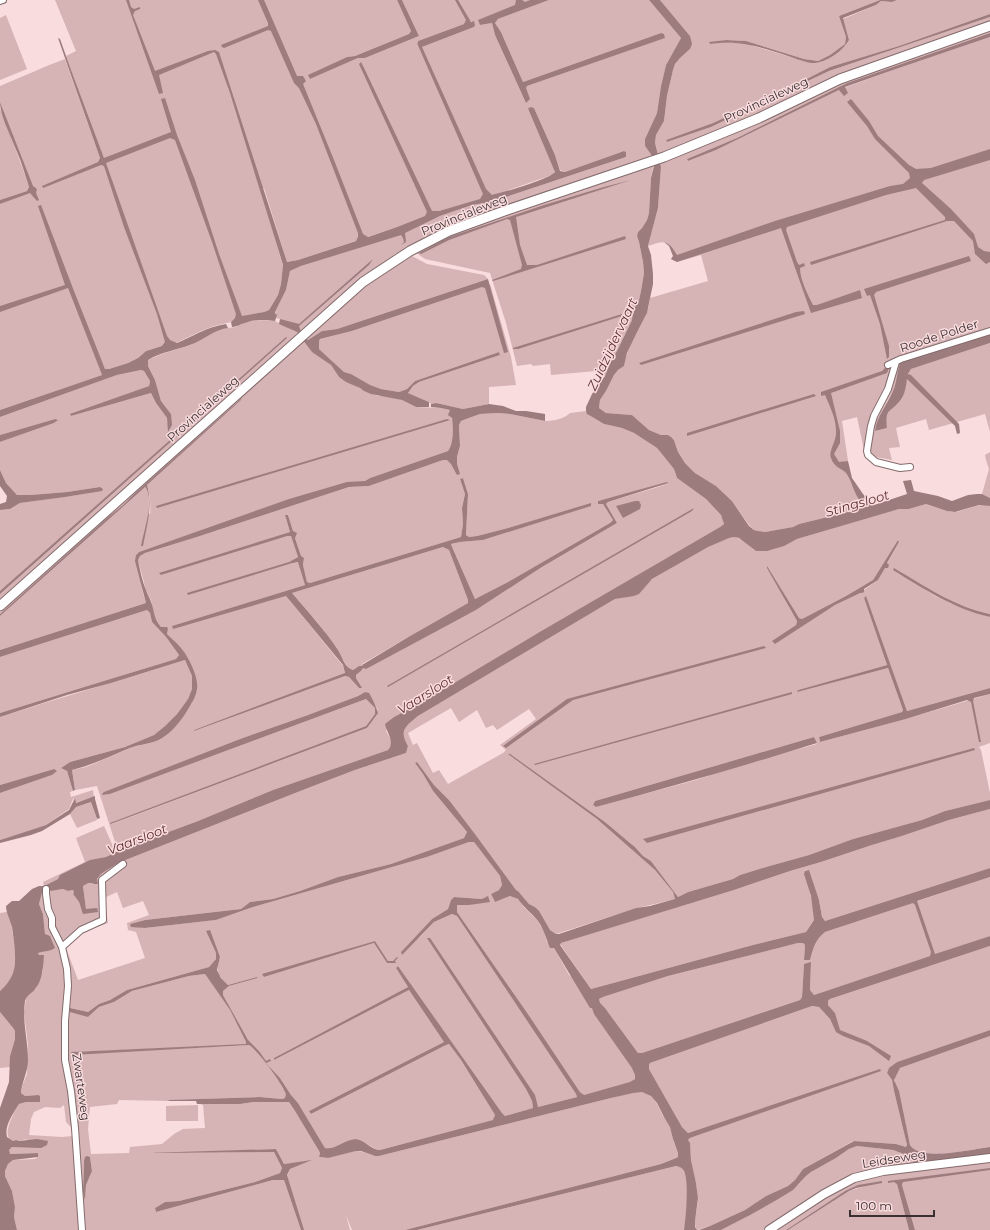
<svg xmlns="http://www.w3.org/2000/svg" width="990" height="1230" font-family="Montserrat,sans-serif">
	<rect width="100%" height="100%" fill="#f9dcdd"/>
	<path fill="#d6b3b5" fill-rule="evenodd" d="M55,0H397L411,31L409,34L355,56L347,57L309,75L310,79L358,58H365L419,36L402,0H530L480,25L492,23L495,35L526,103L525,88L527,86L664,38L665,37L661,33L523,82L501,32L495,23L498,19L549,0H649L681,38L666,65L661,86L657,113L645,139V146L652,156L627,164L495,211L402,251L395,254L370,274L301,332L280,319L276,318V310L286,290L290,271L301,266L404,233L440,216L472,205L491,202L626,157V152L624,151L565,172L560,170L555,155L534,108L531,107L528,108L529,111L555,171L552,175L489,197L439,211L397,227L298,260L287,262L264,188L260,189L283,266L281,284L278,295L269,310L264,312L235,318L231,322L214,326L201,331L176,343L155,348L146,351L138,358L128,363L109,369H105L69,288L102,375L0,410V204L33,190L0,102V86C22,77 43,67 65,59L100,158L98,162L42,187L105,161L70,67L66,56L76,51ZM472,21L474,27L422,47L418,41Z
		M660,0H880L839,16L846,37L845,44L830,55L818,61L804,59L746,41L726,40L709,43L710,44L723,42L747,44L811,63L823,61L846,45L849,40L843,19L876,5L881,1L892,2L897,0H990V14L899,46L830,67L789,88L713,123L666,140L667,142L711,127L829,71L990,17V33L847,83L737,138L687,159L688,161L716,150L839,90L848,93L844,88L893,70L990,37V334L904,361L893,391L884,407L875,431L887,428C884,404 896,412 903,396C906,387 906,377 911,369L990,343V432L985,414L929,430L926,419L896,428L900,447L889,448L892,460L865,455L857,417L842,421L848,461L844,462L845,471L862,504L860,508L852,511L799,524L793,527L765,532L758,531L754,530L749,525L732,501L716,486L695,473L685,463L678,452L674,440L668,435H661L649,430L632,415L606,413L599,408L600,400L606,391L614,375L618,370L624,366C626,355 632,340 637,330C644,320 649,311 650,298L708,281L701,255L677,262L671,259L676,254C666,239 665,241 648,246L658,208L660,180L661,167L655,143L656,135L664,121L667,96L673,70L675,64L680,58L690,49V36Z
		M6,15L27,69L0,80V18Z
		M0,108C10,134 20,160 29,187L27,191L0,200Z
		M654,162L651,178L649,213L647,220L642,228L638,232L637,236L639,242L643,262L644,273L641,291L639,300L633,311L632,320L617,351L609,365L605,376L596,371L551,375L550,364L533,366L531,364L517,366L506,323L490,273L425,259L415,252L467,229Z
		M410,255L427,264L484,275L488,279L337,329L322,331L308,340V338L322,324L373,279Z
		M490,284L511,357L516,385L489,387V404L463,409L436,403L431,404L429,402L408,393L413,386L419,382L500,355L499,352L415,381L407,389L399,392L381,389L369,385L351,374L344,372L319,349L318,342L320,339L352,331Z
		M256,320L275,321L297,332L299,335L0,603V510L10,509L20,503L77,495L87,493L100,487L67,492L30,495H17L6,483L0,470V442L54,423L57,420L55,419L0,435V417L117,375L141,370L144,371L150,381L149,386L70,415L71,416L151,393L156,403L167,418L169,432L171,414L161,401L155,380L148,366V360L162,354L191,345L220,329L236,327L245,322Z
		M303,340L331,365L339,377L360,388L365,391L378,396H386L402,400L416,407L441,408L450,410C453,421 455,441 448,451L370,478L365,481L195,533L139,552L136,555L143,593L146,603L0,650V616L144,487L146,488C150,496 149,505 148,514H150C151,504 150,495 147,485L241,400L242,399L135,493L123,505L107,518L0,614V612L108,515L111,514L126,500Z
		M586,411L590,416L604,424L622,428L634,433L657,448L674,469L677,478L706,499L721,515L724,524L720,527L429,698L394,717L386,731C390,738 394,744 388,750L273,790L198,821L120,850V848L115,842L97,786L75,790L72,770L86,767L133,747L153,742L191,704L197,688L183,650L167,634L168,629L161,627L157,622L154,616L151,600L146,590L138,560L140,556L145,553L197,537L349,487L369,486L443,460L452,459L457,457L460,446L459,425L461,421L467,419L480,414L499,413L510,414L545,421C554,421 564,419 570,413ZM463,478L468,494L466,535L469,537L477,536L508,528L591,504L590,506L483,540L460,542L451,544L475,599L508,582L610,523L613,520L603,504L598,501L668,484L608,502L606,504L617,523L542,567L476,610L363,667L361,671L356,675V678L361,687L359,688L349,677L345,676L194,731V730L345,674L343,666L286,596L172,626L305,585L299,562L290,564L289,562L298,557L291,536L287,535L161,575L290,532L285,515H288L301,557L304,558L303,565L307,582L310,583L461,537L463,524L462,508L465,494L460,479ZM365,692L372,700L378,710L367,728L112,824L111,823L366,726L375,714V708L366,699L110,794L103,795V794L105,792L240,739L308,715L358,696Z
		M990,452V498L982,494L989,469L986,460L985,455Z
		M926,504C933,506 950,513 956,512C968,510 978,502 990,506V614C955,607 925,586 894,568L935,596L959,607L990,617V688L907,711L866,597L864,598L887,665L798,690V691L888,668L903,710L902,712L819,737L820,742L906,719L990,694V743L979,747L981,750L990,793V800L945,811L922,820L853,839L809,855L766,867L740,875L733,879L688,892L678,897L651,861L643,856L635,847L631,845L605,822L509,754L597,819L655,870L673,892L675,899L672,900L637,908L556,934L550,930L535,907L529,904L518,891L516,890L475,834L449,800L434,785L417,762L415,763L423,774L433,791L467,832L464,838L391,864L338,877L300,891L273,899L250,902L241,909L145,920L130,924L139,927L145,928L216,920L253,907L427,857L469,842H474L500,876L502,885L499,890L491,894L495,902L510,896L518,899L524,907L538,921L543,929L547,942L554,948L569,975L600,1003L599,999L603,997L668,976L798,943H803L805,945L804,960C812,950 815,939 825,932L990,877V936L814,995L810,990L811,963L804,964L802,997L800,1000L642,1053H638L605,1008C610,1021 615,1041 622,1052C627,1060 637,1069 635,1079L630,1083L581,1096L583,1094L580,1092L530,1017L457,912V905H469L488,896L482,899L454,897L451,900L448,909L432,919L401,952L421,936L434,922L452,914L457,916L576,1094L577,1097L538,1107L427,939L526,1089L532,1101L533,1108L505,1116L502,1113L398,966L396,968L408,987L274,1058V1060L409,990L444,1042L309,1111L311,1114L444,1046L449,1044L461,1060L495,1115L494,1120L380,1150C370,1149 365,1139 355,1139C344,1140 335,1150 325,1148L298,1103L291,1095L280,1078L266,1063L259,1051L248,1041L223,995V991L229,986L258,978L257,977L228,985C217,974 216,971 220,957L206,931L216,953V959L209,967L127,990L110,1000L99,1004L88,1012L70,1008L88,1017L99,1007L114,1002L132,991L189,976L205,974L230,1010L246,1042V1045L72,1052V1054L249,1045C258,1051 281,1082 285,1091C286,1094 286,1095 286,1098L282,1099L260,1097L168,1100L170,1101L119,1100L117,1104L90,1107L88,1129L91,1154L129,1153L130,1147L162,1144L174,1134L183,1129L205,1128L203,1105L200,1104H240L254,1102H289L295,1111L319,1151L320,1153L319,1157L326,1158L356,1151C364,1151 371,1156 379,1156L607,1099C618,1097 630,1091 641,1092C654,1093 658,1106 663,1116C666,1120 669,1123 670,1127C672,1131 672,1135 673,1139C674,1146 679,1150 678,1157L661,1164L405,1230H352L346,1215L350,1230H303L287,1176L290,1169L309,1161L284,1164L276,1149L172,1153L274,1152L282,1168L280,1173L255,1182L179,1201L165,1202L155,1208L156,1212L273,1180H284L301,1230H17L14,1217L15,1207L12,1191L5,1176V1171L8,1164L13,1160L35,1159L38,1157L37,1153L9,1154V1150L12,1147H24L27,1139L19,1141L16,1140L13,1141C0,1136 14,1113 19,1104L26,1102H38V1095L25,1096L21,1093L23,1084L27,1074L28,1045L24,1012L26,999L27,995L36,989L43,971V955H39L38,953L51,950L45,934L43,914L39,904L43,889L47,888L51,891L63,889L68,891L73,890L74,893L73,894L79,902L81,908L86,909L83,886L88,882L92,883L97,879L101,874L118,863L308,788L355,770L406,753L408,746C399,730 405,727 418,716L615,599C629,596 642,589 652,579C667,571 721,535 735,537C743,539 750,547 756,551C771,552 783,545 797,539L887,512L899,509H909ZM898,540L899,542L878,580L864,590L862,593L860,592L835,605L773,641L796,625L797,621L784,598L799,618L802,619L846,596L873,580ZM451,708L459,722L477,710L486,728L493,725L497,730L529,709L536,719L500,745L506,750L503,753L448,784L439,770L433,773L417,743L413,745L408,733ZM814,737L817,744L750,762L696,780L596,807L593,805L595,801ZM117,892L123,908L143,901L149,915L127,923L128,930L136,932L145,958L78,980L66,948C78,933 91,929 108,923L104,898ZM375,941L388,961H393L398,958L395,961L387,963L374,943L264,977L263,975ZM64,1105L66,1122L71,1127L73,1136L62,1137L29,1135L31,1119L34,1112L45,1107L60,1108ZM90,1157L92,1171L86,1185L85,1198L83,1192L84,1161Z
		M443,547L449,550L468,600V603L410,636L362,664L363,666H359L353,670C344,666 343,658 338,650C325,630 308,611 292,593Z
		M147,610L150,613L152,622L166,637L179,655L176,659L107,680L0,713V657Z
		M185,660L192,676V689L188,699L177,714L165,726L154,735L125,747L70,762L61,768L67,771L73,791L70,792L71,797L93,790L94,797L75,803V798L73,799L69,809L46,825L0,840V793L52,775L54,769L0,785V717C61,697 123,680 185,660Z
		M91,802L97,820L77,828L70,814L76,807Z
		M990,809V868L825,921L822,917L819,900L807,870L805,871C808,888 814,903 814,920L806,932L753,945L591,989L560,944L561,943L579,937L734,890L790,871L821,862L872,845L902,836L949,820Z
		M104,826L112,844L114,853L106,857L90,861L61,875L58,879L44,886L43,882L85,862L76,838Z
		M7,912C12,924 12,929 14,942C16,964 17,975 0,991V913Z
		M990,946V1030L897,1062L889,1069L887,1073L892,1080L894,1091L907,1145L906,1147L896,1144L853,1141L803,1169L795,1180L788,1186L766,1196L745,1210L710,1226L697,1230C693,1224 696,1215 697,1208C700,1191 693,1175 691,1159C690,1152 691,1146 688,1140L690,1138L881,1070L688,1133L682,1127L649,1069V1065L650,1063L812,1006L819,1007L830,1019L836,1031L835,1013L828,1005V1001L830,999Z
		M0,1012L15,1031V1039L10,1056V1067L0,1068Z
		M990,1036V1147C973,1149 920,1162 910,1145L894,1079L900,1068Z
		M198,1105V1121H166V1106Z
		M857,1146L893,1150L912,1157L914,1164L990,1155V1230H915L902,1185L903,1183L897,1184L909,1230H788L849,1191L882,1181L845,1191L786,1230H721L775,1201L799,1184L806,1176L811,1172L836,1158L849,1149Z
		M676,1166C679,1167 682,1167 684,1171C689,1182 687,1218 684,1230H417Z"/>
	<path fill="#9d7c7e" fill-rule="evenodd" d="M126,0H129L131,7L134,9L140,7V9L135,11L133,15L155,71L208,51L215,50L219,52L287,262L298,260L356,241L358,237V233L316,124L299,88L294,83L271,31L268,30L224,48L222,47L221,45L268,26V23L258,0H264L297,76H303L306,81L303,84L334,160L363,234L368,237L397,227L425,216L427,212L359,64L361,62L365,70L432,211H439L480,199L483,194L417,43H418V41L464,24L466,20L455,0H458L471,22L474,21L475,25L474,27L422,47L486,189L492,195C504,192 548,180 555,172L529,111L528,108L531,107L534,108L555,155L560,171L565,172L624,151L626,152V157L491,202L472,205L440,216L405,233L406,242L401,245L404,242L403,238L401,235L301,266L290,271L286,290L276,310L275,313L277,315L275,321C265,320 254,319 245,323C240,324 237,327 232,327L231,322L235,318L236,314L212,242L175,140L170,138L106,163L167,336L170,340L177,343C194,336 206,327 226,324L228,328C213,330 204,340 190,345C177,350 161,352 148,360V366L155,380L161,401L171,414L172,425L168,432L167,418L156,403L151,393L71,416L70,414L149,386L150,381L144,371L141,370L117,375L0,417V410L102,375L68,288L0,312V306L65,285L38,206L41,205L74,291L105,369H109L128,363L138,358L146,351L162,346L165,342L157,314L124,227L104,166L101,165L43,188L42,186L98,162L100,158L58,38L60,39L70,67L104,158L171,132L161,99L165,98L177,135L195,180L219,254L242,316L264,312L269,310L278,295L281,284L283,265L230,93L216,54L214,52L159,75L163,93L159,94Z
		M397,0H402L419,36L365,58H358L310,79L308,75L347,57L355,56L409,34L411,31Z
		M516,0H522L525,2L530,0H549L498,19L495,23L501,32L523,82L661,33L664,34L665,38L527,86L526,88L530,99L526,103L495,35L492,23L480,25L478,20L515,5Z
		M649,0H660L690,36L692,44L690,49L680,58L675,64L673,70L667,96L664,121L656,135L655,143L661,167L660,180L658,208L648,246L651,255L653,274V284L647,313L637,332L627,353L624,366L618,370L614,375L606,391L600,400L599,408L606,413L632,415L649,430L661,435H668L671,437L674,440L678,452L685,463L695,473L716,486L732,501L749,526L754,530L758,531L765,532L793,527L799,524L852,511L860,508L862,504L860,501C854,493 852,482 846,473C842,468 834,468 831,458C828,451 837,441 836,431C836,418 830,407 825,395L821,396V392L882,371L885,368H889L887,373L831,393L840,431V443L834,454L839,462L848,461L852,478L863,494L874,505L907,494L903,481L911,480L914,491L938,496L952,501L968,495L977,494H982L990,498V506L979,505L955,512L947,511L926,504L909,509H899L797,539L784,546L767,551H756L739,538L734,537L729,538L708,547L652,579L639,594L634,596L615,599L418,716C405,727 399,730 408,746L406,753L355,770L308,788L118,863L101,874L97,879L98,884H94L92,883H88L83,886L86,909L97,908L98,912L83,914L79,902L73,894L74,893L73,890L68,891L63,889L51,891L47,888L43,889L39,904L43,914L45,934L50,936L55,948C49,952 44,951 38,953L39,955H44C43,967 43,978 36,988C33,993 27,994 25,1001C22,1021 28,1040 28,1060C28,1072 22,1081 21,1093L25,1096L38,1095L40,1096V1102H26L19,1104C13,1114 4,1126 7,1137L13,1141L16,1140L19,1141L37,1139L48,1141L47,1145L41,1148L12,1147L9,1150L10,1154L38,1153V1157L13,1160L8,1164L5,1171V1176L12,1191L15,1207L14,1217L17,1230H0V1108L9,1082L10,1056L15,1039V1031L13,1028L0,1012V991C17,975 16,964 14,942C13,936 13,929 11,924C9,917 6,912 6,906L12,901H19L32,889L39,886H44L58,879L60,875L90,860L106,857L120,850L198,821L273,790L388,750C395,742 387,733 385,724L394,717L429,698L538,633L720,527L724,524L721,515L706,499L677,478L674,469L657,448L634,433L622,428L604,424L587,414L586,411V407L592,394L605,376L609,365L617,351L632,320L633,311L639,300L641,291L644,273L643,262L639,242L637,236L638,232L642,228L647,220L649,213L651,178L654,166L652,156L645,146V139L657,113L661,86L666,65L681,38Z
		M880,0H897L892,2L881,1L876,5L843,18L849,40C843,51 825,64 811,63C804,62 792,57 785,55C757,46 739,40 710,44L709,42L726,40L746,41L804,59L818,61L830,55L845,44L846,37L839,16Z
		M990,14V17L829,71L711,127L667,142L666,140L713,123L789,88L830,67L899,46Z
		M990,33V37L893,70L845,87L848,93L844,96L839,90L716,150L688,161L687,159L737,138L847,83Z
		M851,99L869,121L878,136L909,165L916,169L931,168L990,149V160L924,180L922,183L951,209L974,234L978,247L984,251L990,252V262L986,264L975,254L973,241L954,221H947L811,265L810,262L945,220V217L916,188L886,195L787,227L786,230L797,262L799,265L804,263L805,266L800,268C800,280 808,295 813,305H817L860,290L862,298L811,313L781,228L677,262L671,259L673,256L669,246L664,242C671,244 673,249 677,255L775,221L890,186L903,184L910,178L909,173L875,139L867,126L847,102Z
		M0,102L33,186L37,189L36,193L39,200L37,201L30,193L0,204V200L27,191L29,187C25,175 22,163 17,152C12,138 0,116 0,102Z
		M631,180L516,217L520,245L527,265H537L625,236L626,239L493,281L492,280L521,269L522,265L510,220L507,219L449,240L421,254L419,253L449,237L544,205L604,187Z
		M969,256L971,261L876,292L874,295L889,346V357L887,359L880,324L870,295L867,296L864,289Z
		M373,259L369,265L299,326L301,332L308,340L322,331L337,329L488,279L508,352L504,353L485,288L482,287L352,331L320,339L319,341V349L344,372L351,374L370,385L381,389L399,392L407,389L415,381L499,352L500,355L419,382L413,386L408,393L429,402V407H416L402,400L371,394L364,391L360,388L346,382L339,377L331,365L312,352L297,332L279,324L280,319L299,324Z
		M804,311L805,314L641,365L639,363L796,312Z
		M622,314V316L518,349H513V348Z
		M990,334V343L911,369L908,374L911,375L959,424L960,433L957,434L955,426L907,379C906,386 905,395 900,401C890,413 885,408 887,428L875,431C877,416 887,405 893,391C897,382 897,372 900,363L904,361Z
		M286,337L287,338L0,594V591Z
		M814,394L816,396L687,436V433Z
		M242,398L241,400L147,485C153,506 147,525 143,546H141C144,530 154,503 146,488L145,487L0,616V614L107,518L123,505L135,493Z
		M436,403L463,409L489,404L503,406L516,411H526L545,414V421L510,414L499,413L480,414L461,421L459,425L460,446L457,457V464L460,474L457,475L451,464L447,460H443L369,486L349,487L197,537L145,553L140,556L138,560C140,570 142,581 146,590C147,594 150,598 151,602C155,612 153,618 161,627H167L168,629L167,634C172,639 178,644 182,649C189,658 199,678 197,689C196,697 191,704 187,711C181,721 172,732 162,738C153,744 140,744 130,748C111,756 92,765 72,770L75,790L73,791L67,771L61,768L70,762L125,747L154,735L165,726L177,714L188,699L192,689V676L185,660L111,683L67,695L0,717V713L107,680L176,659L179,655L166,637L152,622L150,613L147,610L0,657V650L146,603L135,561L136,555L139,552L289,499L347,482L365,481L370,478L448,451C454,443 453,428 452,418L448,415L450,410L441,408L431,407V404Z
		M55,419L58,420L54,423L0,442V435Z
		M447,419L450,420L157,508L156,506Z
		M0,470L6,483L17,495H30L67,492L100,487L103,489L102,491L65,497L20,503L10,509L0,510V504L6,502L7,496L0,486Z
		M463,478L468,494L466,535L469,537L477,536L508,528L591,503V506L483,540L460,542L451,544L453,549L475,599L508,582L610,523L613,520L603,504H598V501L667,482L668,483L608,502L606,504L617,523L542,567L476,610L366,669L363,668L361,671L356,675V678L362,688H359L349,677L345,676L194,731V730L345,673L343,665L286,596L173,629L172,626L305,585L298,562L289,564L188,595L187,593L289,562L298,557L291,536H287L161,575L159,573L290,532L285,515H288L293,531L297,533L295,538L301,556L304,558L303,565L307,582L310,583L461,537L463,524L462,508L465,494L460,479ZM443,547L449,550L468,600V603L410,636L362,665L363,666H359L353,670C344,667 343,658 338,650C325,630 308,612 292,593Z
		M635,501H639L641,505L640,509L623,518L616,506Z
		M694,508L692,511L388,687L387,686Z
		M898,540L899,542L887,563L889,565L888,568H885L878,580L864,589V592L862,593H860L835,605L775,644L772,641L796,625L797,621L767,568V566L799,618L802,619L846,596L873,580Z
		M894,568C925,586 955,607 990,614V617C954,609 924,589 893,570Z
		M866,596L907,711L990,688V694L974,698L973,701L981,742H979L971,702L967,700L906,719L820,742L819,737L902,712L903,710L888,668L797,692L798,690L887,665L864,598Z
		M764,646L766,648L573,700L506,748L503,746L567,699Z
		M365,692L369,693C371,696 377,708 378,713L367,728L111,824L110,823L366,726L375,714V708L366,699L110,794L103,795L102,794L104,792L240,739L308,715L358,696Z
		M792,692V694L535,765L534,764Z
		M814,737L817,743C744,766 670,787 596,807L593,805L595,801Z
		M974,748L975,750L647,843L643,839Z
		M508,754H510L605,822L631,844L635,847L643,856L651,861L678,897L688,892L733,879L740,875L766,867L809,855L853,839L922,820L945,811L990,800V809L949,820L902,836L872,845L821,862L790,871L734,890L561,943L560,945L591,989L753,945L806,932L814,920L811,896L804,874L805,871L809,870L819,900L822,917L825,921L990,868V877L917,901L935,954L990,936V946L830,999L828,1001V1005L835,1013L840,1030L867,1041L891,1056L889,1061L869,1046L843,1036L836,1032L830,1019L819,1007L812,1006L650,1063L649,1065V1069L682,1127L688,1133L880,1069L881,1071L690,1138L688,1140L690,1143L691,1160L696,1183L698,1198L695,1221V1227L697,1230H684C686,1217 689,1182 684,1171C682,1167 679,1167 676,1166L417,1230H405L661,1164L676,1158L678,1157V1153L673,1139L670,1127L664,1117L657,1103L651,1096L642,1092L633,1093L607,1099L379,1156H375L361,1151H356L328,1158L319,1157L320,1153L319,1151L295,1111L289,1102H254L240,1104H197L196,1101H170L167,1100L260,1097L282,1099L285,1098C286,1095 286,1094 285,1092C281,1082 258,1051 249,1045L72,1055L71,1052L246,1044V1042L230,1010L205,974L189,976L132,991L114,1002L99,1007L88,1017L70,1012V1008L88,1012L99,1004L110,1000L127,990L209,967L216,959V953L206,931L210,930L220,957L217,970L221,978L228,985L257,977L258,978L229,986L223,991V995L248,1040L259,1051L266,1061L270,1059L271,1061L266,1063L280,1078L291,1095L298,1103L325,1148C335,1150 344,1140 355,1139C365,1139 370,1150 380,1150L493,1120L495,1115L461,1060L449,1044L444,1046L311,1114L309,1111L444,1042L409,990L274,1060V1058L408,987L396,968L398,966L502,1113L505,1116L533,1108L532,1101L526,1089L427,938H430L535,1095L538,1107L577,1097L576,1094L457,916L452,914L434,922L402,955L401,952L432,919L448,909L451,900L454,897L482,899L488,896L490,902L469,905H457V912L530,1017L580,1092L584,1095L630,1082L635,1079V1075L632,1068L594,1014L592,1008H590L554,948H550C546,939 544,929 538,921C532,913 524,908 518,899L510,896L495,902L491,894L499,890L502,885L500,876L474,842H469L427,857L253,907L216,920L145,928L131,927L130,924L145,920L241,909L250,902L273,899L300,891L338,877L391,864L464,838L467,832L433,791L423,774L415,763L417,762L434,785L449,800L475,834L516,890L518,891L529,904L535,907L539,911L550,930L556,934H559L636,908L650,906L675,899L673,892L655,870L597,819ZM913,903L915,905L931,952L930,956L814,995L810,990L811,962L804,964L802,997L800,1000L642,1053H638L605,1008L600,1003L599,999L603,997L668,976L798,943H803L805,945L804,960H810C813,948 815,940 825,932Z
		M54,769L57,771L52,775L0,793V785Z
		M95,796V799L100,818L97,819L91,802L76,807L70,814L42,831L31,835L0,843V840L46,825L69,810L75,798L76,803Z
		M375,941L388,961H393L397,957L398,958L395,961L396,963H387L374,943L264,977L262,974Z
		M990,1030V1036L900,1068L894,1080L899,1091L910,1145C920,1162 973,1149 990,1147V1155L914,1164L912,1157L893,1150L857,1146L849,1149L836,1158L811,1172L806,1176L793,1190L775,1201L750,1215L721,1230H699L710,1226L745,1210L766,1196L788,1186L795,1180L803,1169L854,1141L896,1144L906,1147L907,1145L894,1091L892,1080L887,1073L889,1068L897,1062Z
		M276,1149L284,1164L312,1160L290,1169L287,1175L304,1230H301L284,1180H273L156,1212L155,1208L165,1202L179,1201L255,1182L280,1173L282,1168L274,1152L146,1153Z
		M87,1156L90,1157L92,1171L86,1185L85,1200L83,1192L84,1161L85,1157Z
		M990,1168V1170L903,1182L902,1185L915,1230H909L897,1184L894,1182L888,1183V1181Z
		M882,1181V1183L856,1188L849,1191L788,1230H786L845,1191L858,1185Z"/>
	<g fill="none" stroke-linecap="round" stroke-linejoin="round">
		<g stroke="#846b6c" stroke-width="8">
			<path id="minor" d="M0,1L3,0
				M896,362L888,389L874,416L871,426L867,451L868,455L876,462L900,468L910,467
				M888,365L901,359L990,331
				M46,889V894L48,909L52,918V927L62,947
				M82,1230L75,1128L71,1091L65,1060V1021L68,986L67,969L62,947L81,930L103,920L102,880L123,864"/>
		</g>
		<g stroke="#846b6c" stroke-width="10">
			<path id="tertiary" d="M769,1230L824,1194L854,1178L883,1171L990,1158"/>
		</g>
		<g stroke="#846b6c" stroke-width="11">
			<path id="secondary" d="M0,606L363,282L410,251L449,231L507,210L664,157L759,118L840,79L990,26"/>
		</g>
		<use href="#minor" stroke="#fff" stroke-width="6"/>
		<use href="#tertiary" stroke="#fff" stroke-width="8"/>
		<use href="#secondary" stroke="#fff" stroke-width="9"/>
	</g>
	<g text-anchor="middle" stroke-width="3" stroke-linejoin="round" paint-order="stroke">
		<g font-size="12" fill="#3b3031" stroke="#f9dcdd">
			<text transform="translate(766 100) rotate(-25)" y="4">Provincialeweg</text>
			<text transform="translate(464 215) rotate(-22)" y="4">Provincialeweg</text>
			<text transform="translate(939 336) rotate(-18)" y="4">Roode Polder</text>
			<text transform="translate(203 409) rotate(-42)" y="4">Provincialeweg</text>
			<text transform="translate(81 1087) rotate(82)" y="4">Zwarteweg</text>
			<text transform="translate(894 1159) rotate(-9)" y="4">Leidseweg</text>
		</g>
		<g font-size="13" font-style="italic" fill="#5f2e32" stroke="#f9dcdd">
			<text transform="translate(612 344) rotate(-65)" y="5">Zuidzijdervaart</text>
			<text transform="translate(857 503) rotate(-16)" y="5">Stingsloot</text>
			<text transform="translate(425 694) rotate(-32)" y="5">Vaarsloot</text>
			<text transform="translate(137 839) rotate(-21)" y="5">Vaarsloot</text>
		</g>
	</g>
	<path d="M850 1210v6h84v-6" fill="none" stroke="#3b3031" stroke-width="2"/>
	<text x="856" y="1210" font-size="12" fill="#3b3031" stroke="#f9dcdd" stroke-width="3" paint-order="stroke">100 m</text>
</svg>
